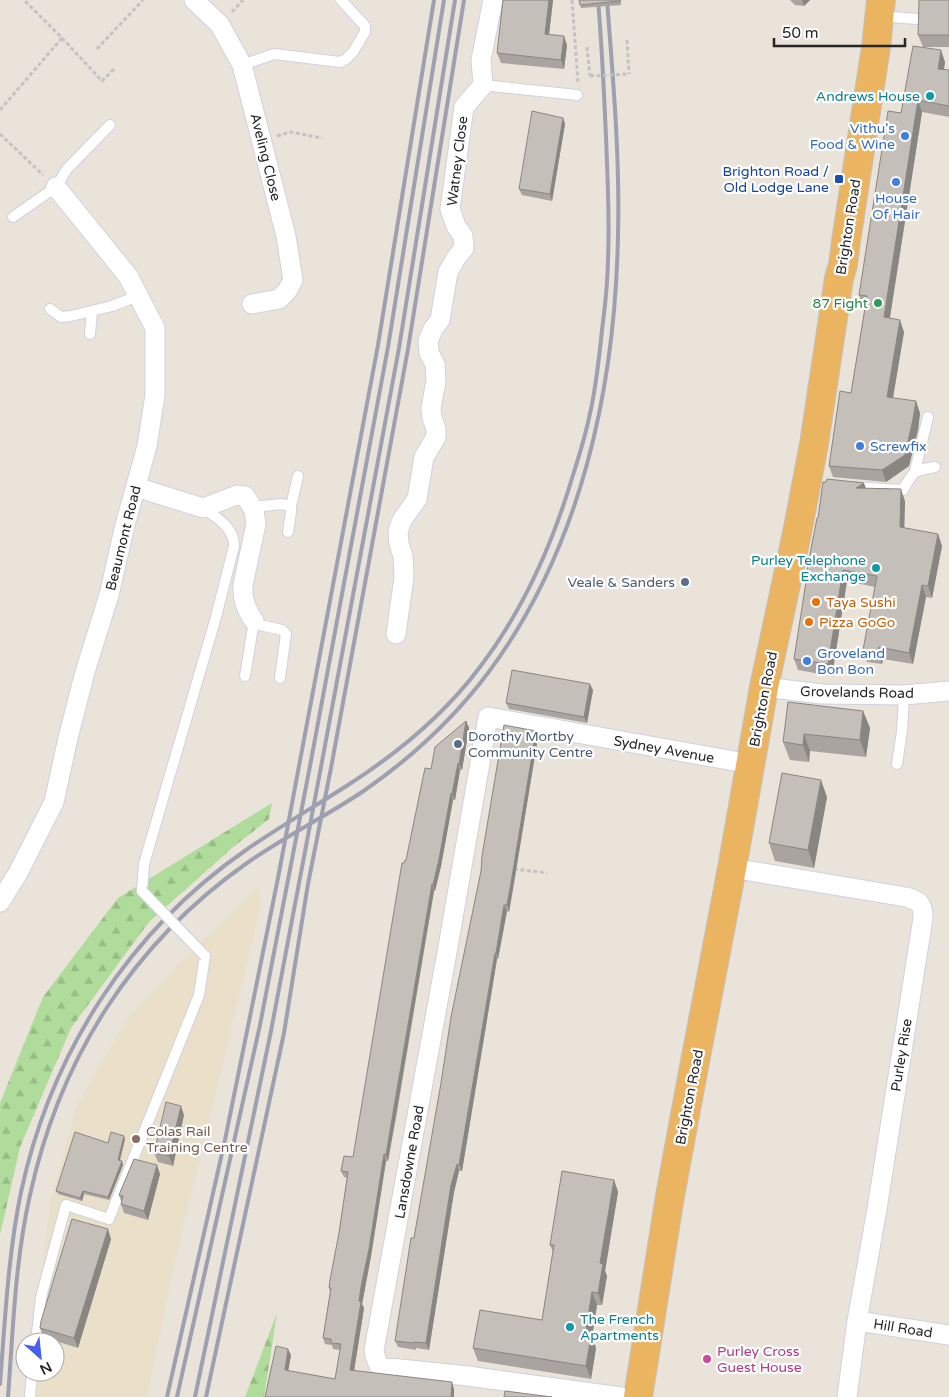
<svg xmlns="http://www.w3.org/2000/svg" width="949" height="1397" font-family="'Varela Round',sans-serif">
	<defs>
		<pattern id="forest-firs" width="22" height="20" patternUnits="userSpaceOnUse" patternTransform="scale(1.25)"><rect width="22" height="20" fill="#afdc9a"/><path d="M5 1l3.5 6h-7zM16 11l3.5 6h-7z" fill="#97bd85"/></pattern>
	</defs>
	<rect width="100%" height="100%" fill="#e9e3da"/>
	<path fill="#eae0ca" d="M258,886L261,905L173,1271L147,1397H27L29,1372H55V1342H33L50,1204L77,1105L127,1018L174,969Z"/>
	<path fill="url(#forest-firs)" d="M272,803L269,819L232,848L149,922L71,1028L20,1147L0,1235V1103L43,997L118,898Z
		M277,1313L264,1397H245Z"/>
	<g fill="none" stroke-linecap="round" stroke-linejoin="round">
		<g stroke="#cfd2df" stroke-width="12">
			<path id="service" d="M880,16L917,19
				M242,65L274,54L340,62L346,59L353,52L365,32V26L341,0
				M483,85L577,95
				M13,217L56,187L67,169L110,125
				M50,309L61,317L71,316L112,306L138,296
				M90,334L92,311
				M915,471L928,417
				M852,487L903,490C914,470 913,471 935,467
				M253,507L281,504L291,506
				M288,532L291,512V506L298,476
				M245,676L254,621L260,625L282,630L286,634L280,678
				M897,764L902,731L904,695
				M142,891L144,864L216,617L234,546C234,527 217,518 203,508
				M36,1342L41,1297L66,1205L109,1219L199,995L205,956
				M30,1397L32,1372"/>
		</g>
		<g stroke="#cfd2df" stroke-width="21">
			<path id="minor" d="M194,0L220,25L242,65L286,236L293,280L287,291L279,299L252,304
				M136,487L203,508L237,495L245,496L254,510L256,524L243,585C242,599 246,609 254,621
				M396,634L404,577L403,556L399,544L398,531L402,520L417,499L424,457L436,437V429L432,418L431,408L436,381L435,364L429,353L428,341L433,329L440,320L448,272L456,258L464,248L463,236L456,226L450,209L464,107L483,85L481,60L493,0
				M764,687L822,694L904,695L949,691
				M732,868L906,897C920,901 923,904 923,918L877,1209L857,1321L847,1397
				M0,902L18,873L54,802L68,738L85,672L109,595L125,525L147,446L155,395V328L128,276L56,187
				M857,1321L949,1335
				M621,1397L468,1376L380,1367C376,1361 375,1356 374,1350L446,958L488,717L751,764"/>
		</g>
		<g stroke="#c3c3c3" stroke-width="30">
			<path id="trunk" d="M638,1397L670,1196L690,1088L732,868L764,687L797,533L814,444L839,278L843,265L846,241L876,47L881,0"/>
		</g>
		<path stroke="#c3c3c3" stroke-width="3" stroke-dasharray="4 2.5" stroke-linecap="butt" d="M572,0L578,82
			M232,12L243,0
			M62,38L102,81L115,68
			M627,40L629,74
			M587,47L590,76
			M97,49L143,0
			M0,110L62,38L24,0
			M0,134L43,175
			M277,136L290,132L322,138
			M514,869L547,873"/>
		<use href="#service" stroke="#fff" stroke-width="10"/>
		<use href="#minor" stroke="#fff" stroke-width="19"/>
		<use href="#trunk" stroke="#eab460" stroke-width="28"/>
		<path stroke="#9da0b0" stroke-width="4" d="M0,1384C5,1321 8,1255 21,1192C51,1053 129,931 246,850C279,827 314,807 348,785C398,753 444,715 480,667C521,613 549,552 569,488C576,465 584,442 589,418C596,389 599,360 602,330C604,314 606,298 607,282C610,234 608,185 606,137C604,91 602,46 598,0
			M8,1397C13,1330 15,1261 30,1195C60,1058 132,944 247,863C285,836 327,816 365,790C411,758 454,718 488,673C581,548 615,389 618,236C620,157 613,78 607,0
			M167,1397L225,1140L278,878L378,345L434,0
			M177,1397L260,1025L310,766L388,347L444,0
			M195,1397L271,1031L321,767L399,348L455,0
			M206,1397L284,1033L308,884L331,768L408,349L464,0"/>
		<g stroke="#cfd2df" stroke-width="12" stroke-linecap="butt">
			<path id="service-bridge" d="M142,891L205,956"/>
		</g>
		<path stroke="#c3c3c3" stroke-width="3" stroke-dasharray="4 2.5" stroke-linecap="butt" d="M590,76L629,74"/>
		<use href="#service-bridge" stroke="#fff" stroke-width="10"/>
	</g>
	<path fill="#a9a49f" d="M503,0H553L549,34L567,45L564,69L501,63L497,53Z
		M621,0V5L581,8L580,5Z
		M790,0H810L804,6L795,5Z
		M949,0V47H923L918,35Z
		M945,62L944,70H949V117L922,112L890,318L904,332L893,398L920,413L918,430L909,466L886,482L833,477L829,466L851,393L865,307L863,306L859,295L901,113Z
		M563,118L565,124L552,201L522,195L519,189Z
		M866,489L905,501L904,528L938,534L942,546L932,598L926,597L913,664L883,659L882,664L867,662L863,650L875,587L847,581L832,676L798,670L794,659L807,578L806,575L818,518Z
		M593,690L587,723L509,709L506,703Z
		M863,711L870,728L866,757L810,751L809,762L790,760L783,742Z
		M466,721L469,728L462,770H460L455,800H453L441,866L435,891H434L397,1113L388,1161H386L371,1256L364,1294L362,1304L364,1308L354,1371L454,1389V1397H265L291,1355L288,1371L335,1379L340,1350L333,1349L332,1345L325,1344L323,1338L330,1292L329,1288L339,1233L347,1178L344,1177L341,1171L353,1157L404,863L406,860L431,769Z
		M538,737L513,890L509,912L507,911L498,959H497L462,1171H459L454,1192L429,1350L416,1348V1350L398,1347L395,1341L414,1238Z
		M827,797L814,868L775,861L769,843Z
		M184,1115L173,1166L158,1162L154,1153Z
		M125,1139L120,1161H122L123,1165L109,1200L84,1194L82,1201L58,1194L56,1191L108,1143Z
		M160,1174L148,1220L124,1213L121,1204V1201L119,1195Z
		M614,1180L618,1192L605,1271L607,1276L602,1305H597L592,1337L596,1348L591,1379L478,1361L473,1348L542,1320L553,1252L550,1245Z
		M111,1239L78,1348L43,1337L40,1328Z"/>
	<path fill="#898682" d="M549,0H553L548,43L545,34Z
		M802,0H810L804,6Z
		M564,36L567,45L564,69L561,60Z
		M941,50L945,62L942,80L938,69Z
		M918,100L922,112L888,329L884,317Z
		M563,118L565,124L552,201L550,194Z
		M900,320L904,332L891,409L887,397Z
		M916,401L920,413L918,430L909,466L886,482L882,470Z
		M864,483L868,494L856,488Z
		M901,489L905,501L904,538L900,527Z
		M938,534L942,546L932,598L928,586Z
		M843,570L847,581L832,676L828,664Z
		M922,585L926,597L913,664L909,653Z
		M879,647L883,659L882,664L878,653Z
		M590,684L593,690L587,723L584,717Z
		M863,711L870,728L866,757L860,740Z
		M466,721L469,728L462,770L459,764Z
		M536,731L538,737L509,912L507,905Z
		M804,734L810,751L809,762L803,745Z
		M458,763L460,770L455,800L452,794Z
		M821,780L827,797L814,868L808,850Z
		M451,793L453,800L441,866L435,891L433,885Z
		M432,884L434,891L388,1161L386,1155Z
		M504,905L507,911L498,959L496,953Z
		M495,953L497,959L462,1171L459,1165Z
		M181,1106L184,1115L173,1166L169,1156Z
		M124,1136L125,1139L119,1163L118,1160Z
		M384,1154L386,1161L371,1256L362,1304L364,1308L353,1377L350,1370L359,1301Z
		M122,1161L123,1165L109,1200L108,1197Z
		M457,1164L459,1171L454,1192L429,1350L426,1343L451,1185Z
		M157,1165L160,1174L148,1220L144,1211Z
		M614,1180L618,1192L605,1271L607,1276L602,1305L598,1293L600,1263Z
		M83,1191L84,1194L82,1201L80,1198Z
		M108,1229L111,1239L78,1348L74,1338Z
		M592,1292L597,1305L592,1337L596,1348L591,1379L586,1366L585,1335Z
		M288,1349L291,1355L287,1377L285,1370Z
		M452,1382L454,1389V1397H451Z"/>
	<path fill="#c4bfb9" stroke="#898682" d="M503,0H549L545,34L564,36L561,60L497,53Z
		M579,0H620V1L580,5Z
		M919,0H949V35H918Z
		M913,46L941,50L938,69L949,70V106L918,100L884,317L900,320L887,397L916,401L913,419L905,455L882,470L829,466L840,391L851,393L867,296L859,295L888,111L901,113Z
		M532,111L563,118L550,194L519,189Z
		M827,479L864,483L856,488L901,489L900,527L938,534L928,586L922,585L909,653L879,647L878,653L863,650L877,576L843,570L828,664L794,659L807,575H806L817,518H818L823,482H826Z
		M512,670L590,684L584,717L506,703Z
		M788,702L863,711L860,740L804,734L803,745L783,742Z
		M466,721L459,764L458,763L452,794L451,793L439,859L433,885L432,884L394,1107L386,1155L384,1154L369,1249L361,1287L359,1301L361,1302L350,1370L452,1382L451,1397H265L276,1346L288,1349L285,1370L335,1379L341,1344L331,1343V1339L323,1338L331,1288H329L330,1280L339,1233L348,1172L341,1171L344,1156L353,1157L402,863H404L405,860H406L425,768L431,769L435,747Z
		M504,725L536,731L511,883L507,905H504L496,953H495L459,1165L457,1164L451,1185L426,1343L414,1342L413,1343L395,1341L411,1238H414L419,1209L441,1083L451,1017L481,871L482,856Z
		M782,773L821,780L808,850L769,843Z
		M166,1102L181,1106L169,1156L154,1153Z
		M75,1132L108,1143L111,1132L124,1136L118,1160L122,1161L108,1197L83,1191L80,1198L56,1191Z
		M134,1159L157,1165L144,1211L121,1204L123,1196L119,1195Z
		M562,1171L614,1180L600,1263L603,1264L598,1293L592,1292L585,1335L591,1336L586,1366L473,1348L480,1310L542,1320L554,1245H550Z
		M72,1219L108,1229L74,1338L40,1328L41,1321Z
		M505,1391L552,1397H504Z"/>
	<g fill="#0f9aa8" stroke="#fff" stroke-width="2">
		<circle cx="930" cy="96" r="5"/>
		<circle cx="876" cy="568" r="5"/>
		<circle cx="570" cy="1327" r="5"/>
	</g>
	<g fill="#3f7fe0" stroke="#fff" stroke-width="2">
		<circle cx="905" cy="136" r="5"/>
		<circle cx="896" cy="182" r="5"/>
		<circle cx="860" cy="446" r="5"/>
		<circle cx="807" cy="661" r="5"/>
	</g>
	<rect fill="#1a4fb4" stroke="#fff" stroke-width="2" x="834" y="174" width="10" height="10" rx="2.5"/>
	<circle fill="#2e9e5b" stroke="#fff" stroke-width="2" cx="878" cy="303" r="5"/>
	<g fill="#5c6f8a" stroke="#fff" stroke-width="2">
		<circle cx="685" cy="582" r="5"/>
		<circle cx="458" cy="744" r="5"/>
	</g>
	<g fill="#e8710a" stroke="#fff" stroke-width="2">
		<circle cx="816" cy="602" r="5"/>
		<circle cx="809" cy="622" r="5"/>
	</g>
	<circle fill="#8d6e63" stroke="#fff" stroke-width="2" cx="136" cy="1139" r="5"/>
	<circle fill="#d1479c" stroke="#fff" stroke-width="2" cx="707" cy="1359" r="5"/>
	<g text-anchor="middle" stroke-width="4.5" stroke-linejoin="round" paint-order="stroke">
		<g font-size="14" fill="#0d838f" stroke="#fff" text-anchor="end">
			<text x="920" y="101">Andrews House</text>
			<text x="866" y="565">Purley Telephone<tspan x="866" dy="16">Exchange</tspan></text>
			<text x="580" y="1324" text-anchor="start">The French<tspan x="580" dy="16">Apartments</tspan></text>
		</g>
		<g font-size="14" fill="#366cbe" stroke="#fff" text-anchor="start">
			<text x="895" y="133" text-anchor="end">Vithu's<tspan x="895" dy="16">Food &amp; Wine</tspan></text>
			<text x="896" y="203" text-anchor="middle">House<tspan x="896" dy="16">Of Hair</tspan></text>
			<text x="870" y="451">Screwfix</text>
			<text x="817" y="658">Groveland<tspan x="817" dy="16">Bon Bon</tspan></text>
		</g>
		<g font-size="14" fill="#272727" stroke="#fff">
			<text transform="translate(266 157) rotate(76)" y="5">Aveling Close</text>
			<text transform="translate(457 161) rotate(-83)" y="5">Watney Close</text>
			<text transform="translate(848 227) rotate(-81)" y="5">Brighton Road</text>
			<text transform="translate(123 538) rotate(-76)" y="5">Beaumont Road</text>
			<text transform="translate(857 692) rotate(1)" y="5">Grovelands Road</text>
			<text transform="translate(763 699) rotate(-79)" y="5">Brighton Road</text>
			<text transform="translate(664 749) rotate(10)" y="5">Sydney Avenue</text>
			<text transform="translate(901 1055) rotate(-81)" y="5">Purley Rise</text>
			<text transform="translate(689 1097) rotate(-79)" y="5">Brighton Road</text>
			<text transform="translate(409 1162) rotate(-80)" y="5">Lansdowne Road</text>
			<text transform="translate(903 1328) rotate(9)" y="5">Hill Road</text>
		</g>
		<g font-size="14" fill="#164399" stroke="#fff" text-anchor="end">
			<text x="829" y="176">Brighton Road /<tspan x="829" dy="16">Old Lodge Lane</tspan></text>
		</g>
		<g font-size="14" fill="#27864d" stroke="#fff" text-anchor="end">
			<text x="868" y="308">87 Fight</text>
		</g>
		<g font-size="14" fill="#4e5e75" stroke="#fff" text-anchor="end">
			<text x="675" y="587">Veale &amp; Sanders</text>
			<text x="468" y="741" text-anchor="start">Dorothy Mortby<tspan x="468" dy="16">Community Centre</tspan></text>
		</g>
		<g font-size="14" fill="#c56008" stroke="#fff" text-anchor="start">
			<text x="826" y="607">Taya Sushi</text>
			<text x="819" y="627">Pizza GoGo</text>
		</g>
		<g font-size="14" fill="#785e54" stroke="#fff" text-anchor="start">
			<text x="146" y="1136">Colas Rail<tspan x="146" dy="16">Training Centre</tspan></text>
		</g>
		<g font-size="14" fill="#b23c85" stroke="#fff" text-anchor="start">
			<text x="717" y="1356">Purley Cross<tspan x="717" dy="16">Guest House</tspan></text>
		</g>
	</g>
	<g transform="translate(40 1357) rotate(153)"><circle r="24" fill="#ffffff" stroke="#a9a9a9"/>
	<path d="M0-4L9 19L0 12L-9 19Z" fill="#4560ea"/>
	<text y="-8" font-size="14" font-weight="bold" text-anchor="middle" fill="#272727">N</text>
	</g>
	<path d="M774 38v8h131v-8" fill="none" stroke="#272727" stroke-width="2.5"/>
	<text x="782" y="38" font-size="15" fill="#272727" stroke="#ffffff" stroke-width="4" paint-order="stroke">50 m</text>
</svg>
